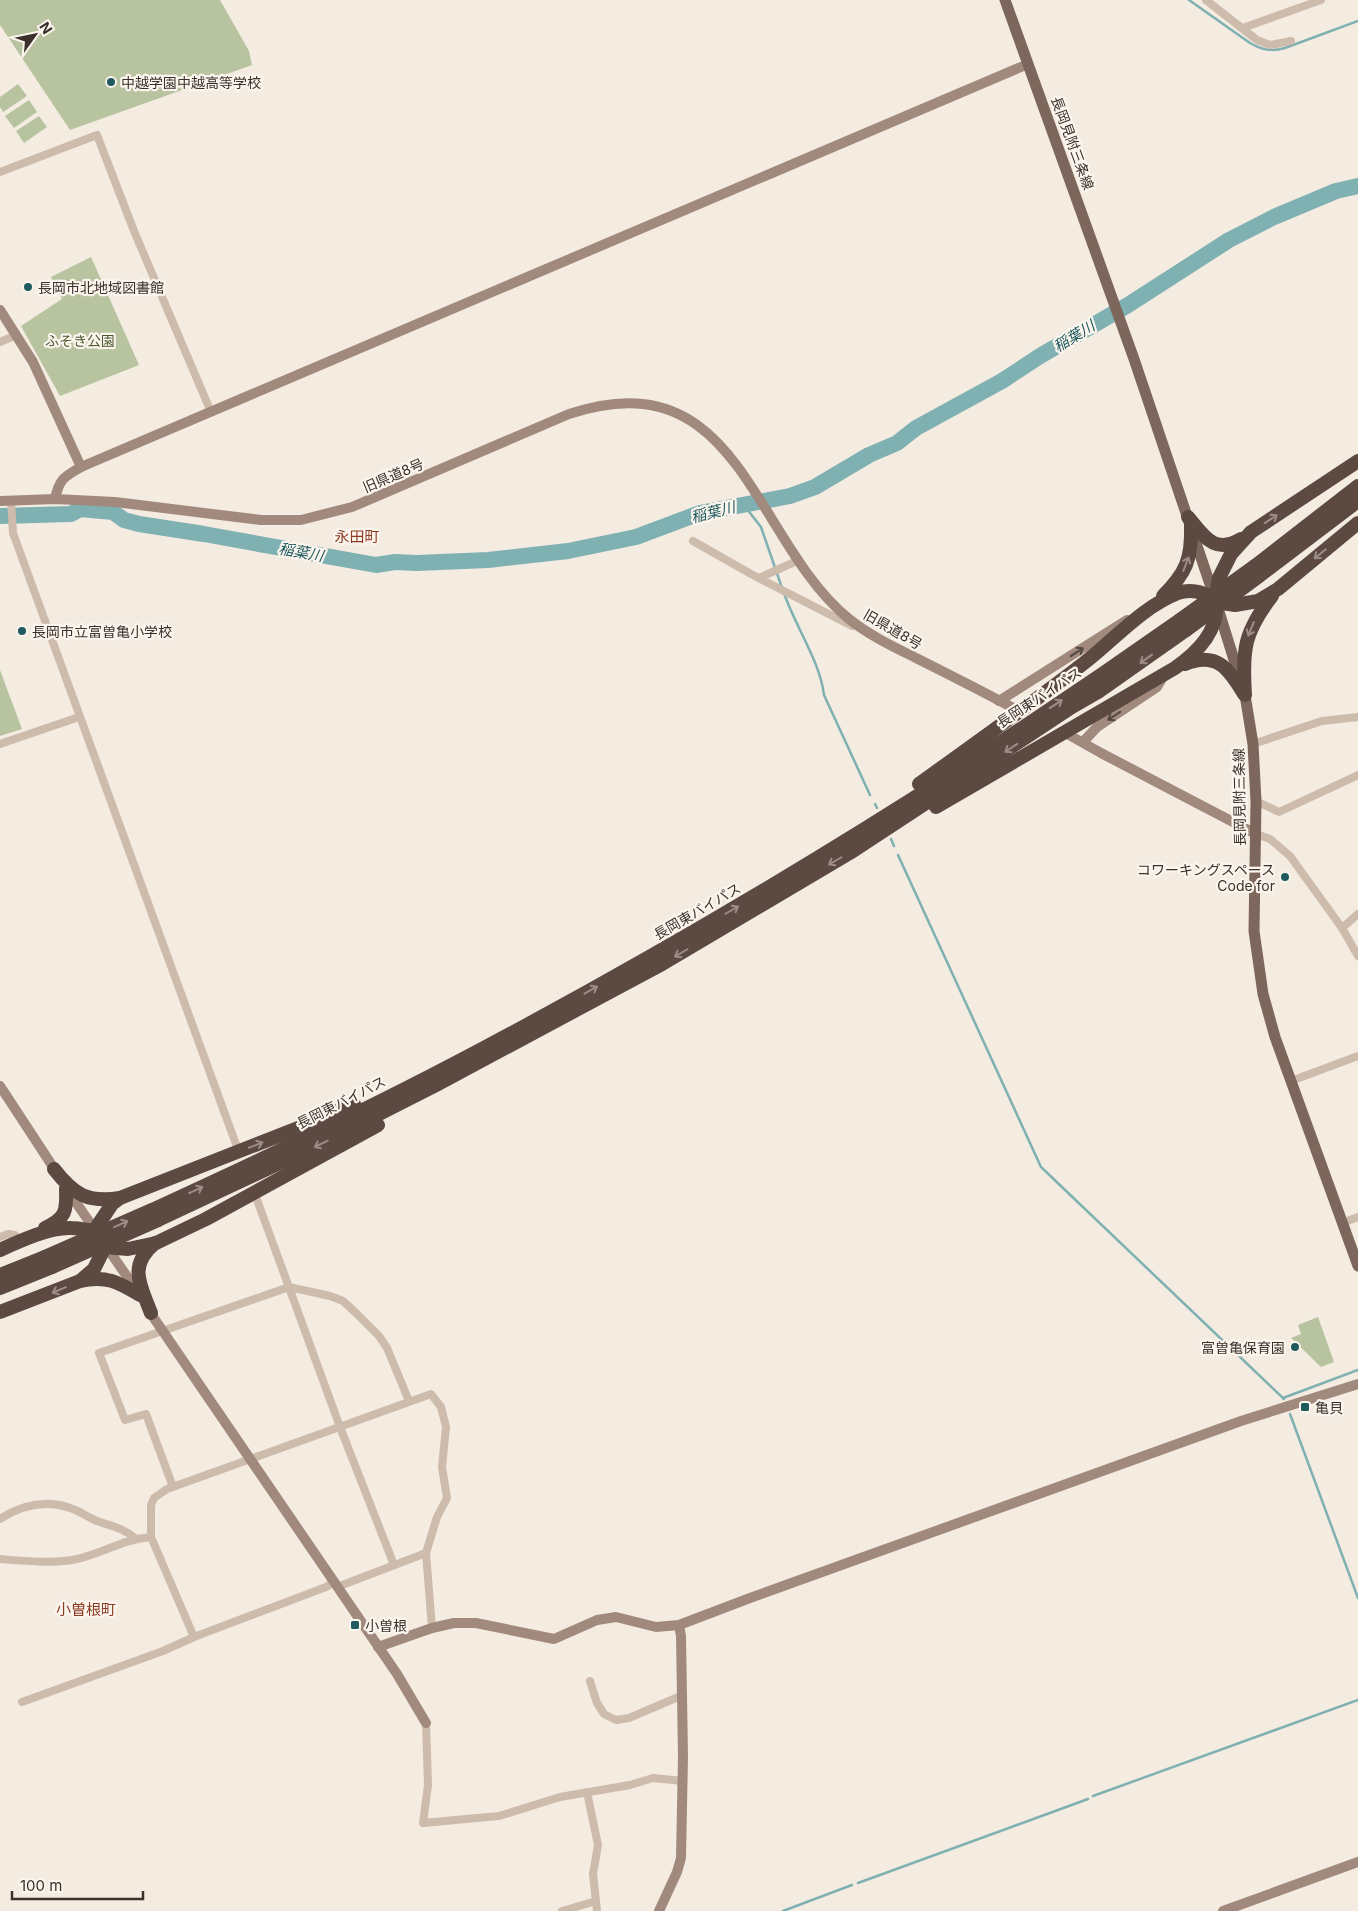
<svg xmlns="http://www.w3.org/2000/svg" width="1358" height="1911" font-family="Inter,'Noto Sans JP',sans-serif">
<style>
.green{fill:#b8c4a0}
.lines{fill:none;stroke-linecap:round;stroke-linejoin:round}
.stream{stroke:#7fb0b2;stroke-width:2.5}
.river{stroke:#7fb0b2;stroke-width:16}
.street{stroke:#cdbbac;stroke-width:8}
.secondary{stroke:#a18a7d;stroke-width:10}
.primary{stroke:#7d675c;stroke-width:11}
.highway{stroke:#5c4a42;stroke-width:14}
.highway-bridge{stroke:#5c4a42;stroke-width:14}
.oneway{stroke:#9c8e87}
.oneway2{stroke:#544640}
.poi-dot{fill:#1f5a5e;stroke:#fbf5ee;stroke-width:2}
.labels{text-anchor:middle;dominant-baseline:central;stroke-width:4.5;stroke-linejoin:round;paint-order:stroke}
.poi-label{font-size:14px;fill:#3b302b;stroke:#fbf5ee;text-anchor:start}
.street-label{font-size:14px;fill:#3b302b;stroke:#fbf5ee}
.park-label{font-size:14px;fill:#4a5a2e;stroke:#fbf5ee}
.water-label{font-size:15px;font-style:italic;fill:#1f5a5e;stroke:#fbf5ee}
.neighbourhood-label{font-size:15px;fill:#8c3b22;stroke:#fbf5ee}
</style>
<rect width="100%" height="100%" fill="#f4ebe1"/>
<g class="green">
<polygon points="0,0 220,0 249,51 252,65 70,130 0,25"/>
<polygon points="18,84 27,96 3,112 0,107 0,97"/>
<polygon points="29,100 37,112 14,128 5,116"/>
<polygon points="39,116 47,127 24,143 16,131"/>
<polygon points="91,257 139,365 60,396 21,326 62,299 51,277"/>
<polygon points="0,670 22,729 0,736"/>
<polygon points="1318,1317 1334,1362 1321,1367 1291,1338 1301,1334 1298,1325"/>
</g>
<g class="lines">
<g class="stream">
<path d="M1189 0 1250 43C1262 50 1272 52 1285 48L1358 21"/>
<polyline points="743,504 761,527 782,588"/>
<path d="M784 593C795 626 820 661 824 695L870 795"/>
<polyline points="875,804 877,808"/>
<polyline points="891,839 894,846"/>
<polyline points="898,855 1041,1167 1284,1399"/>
<polyline points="1283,1398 1358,1370"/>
<polyline points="1290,1414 1358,1598"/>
<polyline points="1093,1796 1358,1700"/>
<polyline points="858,1883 1088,1799"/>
<polyline points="783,1911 852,1885"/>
</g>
<polyline class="river" points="0,516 71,514 80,509 113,512 124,520 139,524 204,534 376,565 395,562 417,563 488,560 568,551 636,537 700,513 790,496 815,487 869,455 897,443 916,428 1002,381 1040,356 1128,305 1229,240 1274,217 1336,191 1358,186"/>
<g class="street">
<polyline points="1206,0 1257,40 1270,45 1291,41"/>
<polyline points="1243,28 1321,0"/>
<polyline points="0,172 97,135 134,231 211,412"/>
<polyline points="0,342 16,335"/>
<polyline points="11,500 13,533 237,1147"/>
<polyline points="693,541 751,574 852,626"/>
<polyline points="759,578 799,560"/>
<polyline points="0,744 79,717"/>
<polyline points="1253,744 1322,721 1358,717"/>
<polyline points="1256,801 1279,812 1358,775"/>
<polyline points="1256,834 1270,839 1290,856 1342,928 1358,956"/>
<polyline points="1342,928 1358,914"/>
<polyline points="1291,1081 1358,1056"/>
<polyline points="256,1197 340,1427 394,1565"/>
<polyline points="1342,1223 1358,1217"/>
<polyline points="0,1237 8,1234 15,1235 20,1242"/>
<polyline points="173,1487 146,1414 125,1420 99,1353 289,1287 330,1296 343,1301 356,1313 379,1336 387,1348 409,1401"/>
<path d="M0 1519C23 1504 47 1499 73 1509 81 1512 89 1518 97 1521 111 1526 123 1528 135 1538"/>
<path d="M0 1559C24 1561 54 1564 77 1559 103 1553 124 1539 151 1537"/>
<polyline points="337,1587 426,1553"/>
<polyline points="194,1637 151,1537 151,1505 154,1498 167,1489 431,1394 441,1407 446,1427 442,1467 447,1498 437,1517 426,1553 432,1628"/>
<polyline points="590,1681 597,1703 604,1714 616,1720 629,1718 683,1695"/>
<polyline points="22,1702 163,1651 194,1637 326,1587 334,1582"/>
<polyline points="426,1723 428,1785 423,1823 499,1816 560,1797 630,1785 653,1778 683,1781"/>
<polyline points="587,1792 598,1845 593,1874 597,1911"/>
<polyline points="562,1911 596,1901"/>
</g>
<g class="secondary">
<polyline points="0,310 33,362 81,467"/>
<path d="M55 499C59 479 65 476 81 467L1028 64"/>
<path d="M0 501 55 499 115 502 261 520H301L352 507 569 414C740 357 752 540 849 619 869 635 892 646 914 657 948 674 982 691 1015 709"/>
<polyline points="999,701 1127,620"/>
<polyline points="1069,735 1101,753 1256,834"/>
<polyline points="1083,742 1097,727 1157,687 1164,675"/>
<polyline points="0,1086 57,1173"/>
<polyline points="66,1188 137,1291"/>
<polyline points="147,1308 397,1674 426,1723"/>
<polyline points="378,1647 432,1628 454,1623 476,1623 554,1639 597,1620 616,1617 656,1627 679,1625 750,1598 1241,1421 1358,1384"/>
<polyline points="659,1911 677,1872 681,1858 683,1756 681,1636 679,1625"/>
<polyline points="1223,1911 1358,1862"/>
</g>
<polyline class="primary" points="1005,0 1134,359 1216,602 1245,695 1253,744 1256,801 1254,931 1263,994 1275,1037 1358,1266"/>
<g class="highway">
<path d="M1188 517C1204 536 1214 555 1241 539"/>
<polyline points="1255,566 1358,486"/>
<polyline points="1259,576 1358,501"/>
<path d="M1163 596C1186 573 1192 559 1191 526"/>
<path d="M1185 664C1217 651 1229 669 1244 694"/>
<path d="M1245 695C1242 650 1244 632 1272 596"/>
<path d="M919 784C974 744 1030 705 1084 663 1114 640 1142 607 1178 593 1192 588 1203 593 1215 598L1219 578 1231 554 1251 532 1358 461"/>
<path d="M936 807 1175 668C1198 652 1219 631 1216 602L1235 605 1258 601 1278 589 1358 523"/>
<path d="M54 1169C74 1195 88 1203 120 1198"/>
<path d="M152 1210C264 1159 375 1106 484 1048 724 920 958 777 1180 620"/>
<polyline points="158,1220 316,1146 438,1084 662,964 853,851 1072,707 1098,692 1186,630"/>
<path d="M45 1228C66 1218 67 1211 66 1189"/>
<path d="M0 1250C20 1241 50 1227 71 1228 79 1228 87 1230 94 1231L112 1204 120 1198 311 1123 354 1104"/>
<polyline points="0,1275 45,1257"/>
<path d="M80 1281C106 1275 118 1282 140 1295"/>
<polyline points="0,1288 52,1267"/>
<polyline points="0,1312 80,1281 94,1269 105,1247 128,1249 156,1243 206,1219 378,1125"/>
<path d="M151 1313C141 1286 127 1266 155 1243"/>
</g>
<g class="highway-bridge">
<polyline points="1180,620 1255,566"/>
<polyline points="1186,630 1259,576"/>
<polyline points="45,1257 152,1210"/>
<polyline points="52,1267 158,1220"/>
</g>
</g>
<defs><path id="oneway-shaft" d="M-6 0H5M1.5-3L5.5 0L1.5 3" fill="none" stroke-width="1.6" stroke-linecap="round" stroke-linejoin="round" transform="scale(1.25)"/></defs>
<g class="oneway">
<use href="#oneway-shaft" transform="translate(1271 519) rotate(-34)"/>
<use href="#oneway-shaft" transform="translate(1320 554) rotate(141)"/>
<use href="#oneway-shaft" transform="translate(1186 564) rotate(-69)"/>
<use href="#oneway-shaft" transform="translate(1251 629) rotate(112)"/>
<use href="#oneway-shaft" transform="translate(1146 659) rotate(144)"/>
<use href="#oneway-shaft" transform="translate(1056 704) rotate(-33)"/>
<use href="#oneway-shaft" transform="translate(1011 748) rotate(146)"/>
<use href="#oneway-shaft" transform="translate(835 861) rotate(150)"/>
<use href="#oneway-shaft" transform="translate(732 910) rotate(-30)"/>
<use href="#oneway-shaft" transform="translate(681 953) rotate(150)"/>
<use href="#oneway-shaft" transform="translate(591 990) rotate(-29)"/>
<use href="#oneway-shaft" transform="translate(321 1144) rotate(154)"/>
<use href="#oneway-shaft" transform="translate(256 1145) rotate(-21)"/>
<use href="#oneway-shaft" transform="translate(196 1190) rotate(-25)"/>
<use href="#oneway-shaft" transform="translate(121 1224) rotate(-24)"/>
<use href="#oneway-shaft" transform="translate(59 1290) rotate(157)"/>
</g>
<g class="oneway2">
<use href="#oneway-shaft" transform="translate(1077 652) rotate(-33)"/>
<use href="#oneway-shaft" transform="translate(1114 716) rotate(146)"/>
</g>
<g class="poi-dot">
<circle cx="111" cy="82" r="5"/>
<circle cx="28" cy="287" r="5"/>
<circle cx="22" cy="631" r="5"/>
<circle cx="1285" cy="877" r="5"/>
<circle cx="1295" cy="1347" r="5"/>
<rect x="1300" y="1402" width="10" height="10" rx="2.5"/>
<rect x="350" y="1620" width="10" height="10" rx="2.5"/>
</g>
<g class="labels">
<g class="poi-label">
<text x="121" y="82">中越学園中越高等学校</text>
<text x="38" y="287">長岡市北地域図書館</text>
<text x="32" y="631">長岡市立富曽亀小学校</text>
<text x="1275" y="869" text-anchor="end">コワーキングスペース<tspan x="1275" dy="16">Code for</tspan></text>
<text x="1285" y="1347" text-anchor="end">富曽亀保育園</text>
<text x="1315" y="1407">亀貝</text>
<text x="365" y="1625">小曽根</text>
</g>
<g class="street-label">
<text transform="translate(1073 143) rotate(70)">長岡見附三条線</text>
<text transform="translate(393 475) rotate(-23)">旧県道8号</text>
<text transform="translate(893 629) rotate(30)">旧県道8号</text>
<text transform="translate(1039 697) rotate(-33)">長岡東バイパス</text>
<text transform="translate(1239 797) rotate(-91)">長岡見附三条線</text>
<text transform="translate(697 911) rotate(-30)">長岡東バイパス</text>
<text transform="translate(341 1102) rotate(-27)">長岡東バイパス</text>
</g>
<g class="park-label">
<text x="80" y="340">ふそき公園</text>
</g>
<g class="water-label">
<text transform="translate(1074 336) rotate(-32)">稲葉川</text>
<text transform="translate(713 512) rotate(-14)">稲葉川</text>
<text transform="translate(301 552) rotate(10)">稲葉川</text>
</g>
<g class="neighbourhood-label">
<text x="357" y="536">永田町</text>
<text x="86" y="1609">小曽根町</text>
</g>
</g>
<g transform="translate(35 35) rotate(57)" stroke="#fbf5ee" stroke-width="4" paint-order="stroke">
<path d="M0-4L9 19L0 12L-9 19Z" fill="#3b302b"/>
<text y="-8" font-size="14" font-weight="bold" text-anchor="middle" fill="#3b302b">N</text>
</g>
<path d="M12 1891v8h131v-8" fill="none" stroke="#3b302b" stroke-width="2.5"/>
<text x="20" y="1891" font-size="15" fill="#3b302b" stroke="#fbf5ee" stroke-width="4" paint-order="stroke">100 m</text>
</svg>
